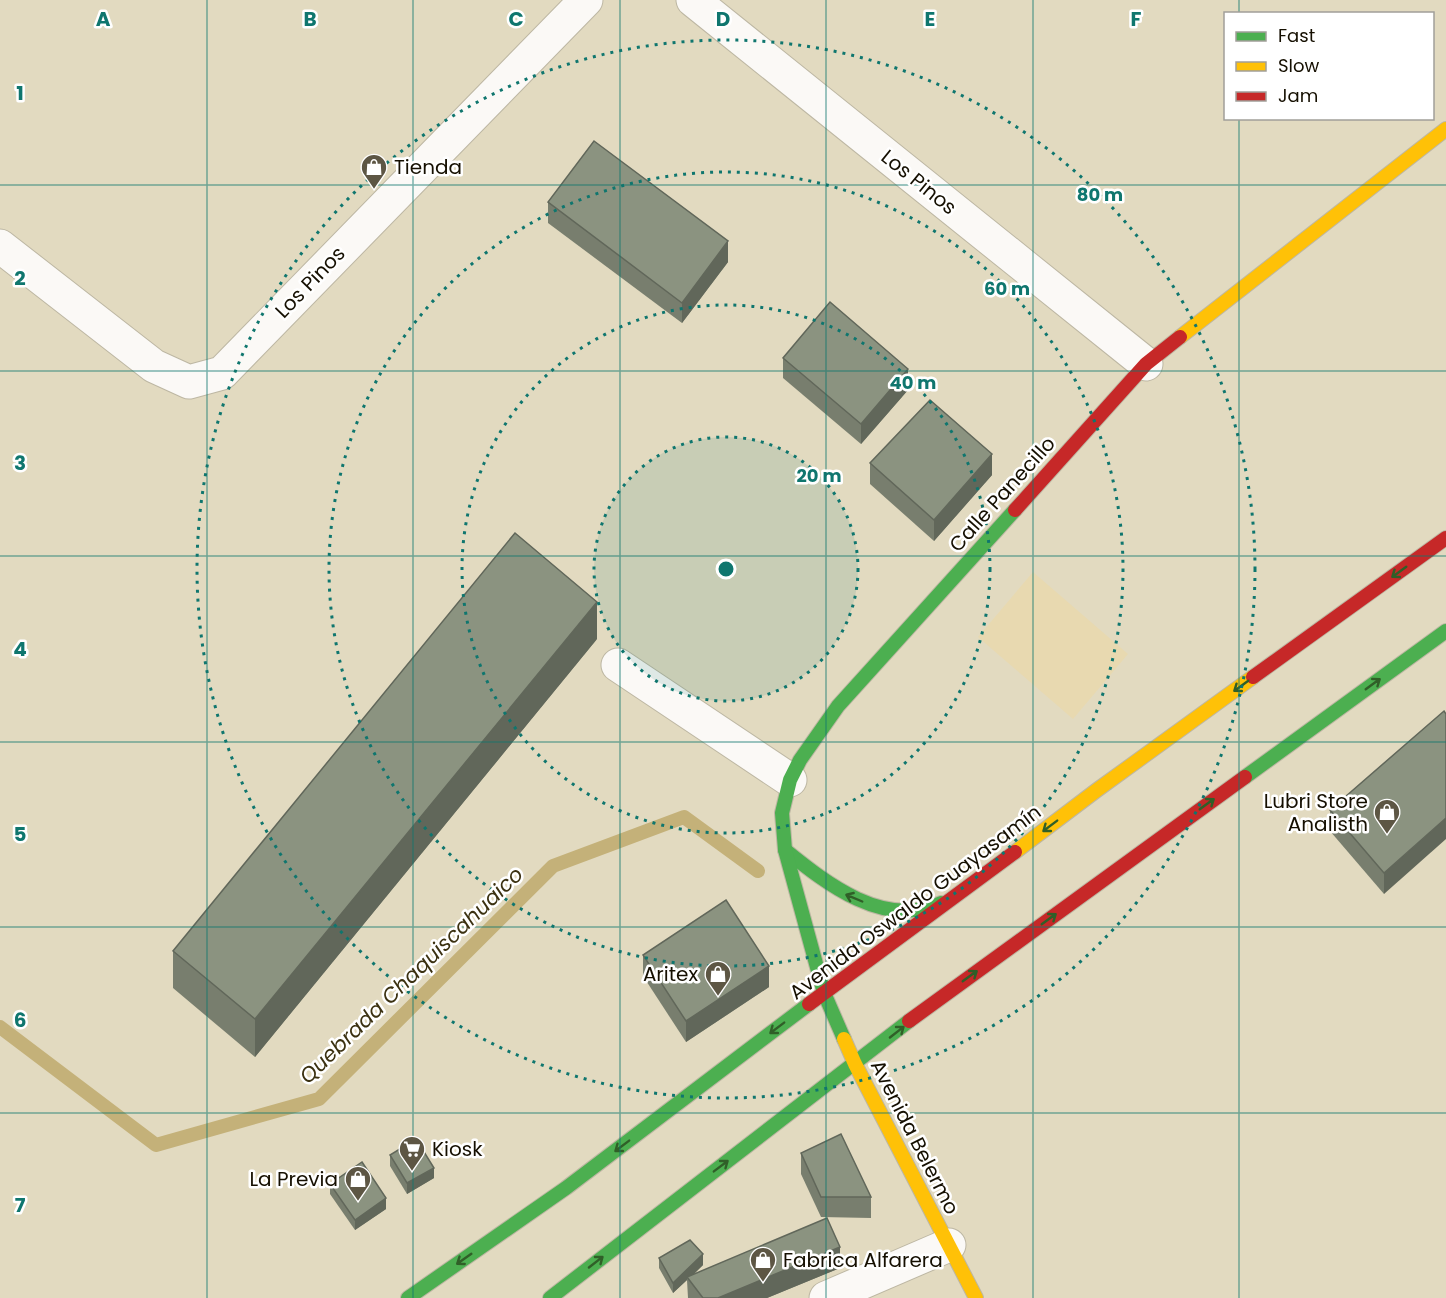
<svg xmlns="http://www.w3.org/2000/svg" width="1446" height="1298" font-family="Poppins,sans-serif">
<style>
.built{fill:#e8d9b0}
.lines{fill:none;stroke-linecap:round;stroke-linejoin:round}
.stream{stroke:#c4b179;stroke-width:14}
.street-casing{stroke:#bdb7a3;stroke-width:35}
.fast-casing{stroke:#bdb7a3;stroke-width:16}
.slow-casing{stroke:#bdb7a3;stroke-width:16}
.jam-casing{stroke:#bdb7a3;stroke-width:16}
.street{stroke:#fbf9f6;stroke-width:33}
.fast{stroke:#4caf50;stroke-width:14}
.slow{stroke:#ffc107;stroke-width:14}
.jam{stroke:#c62828;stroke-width:14}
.wall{fill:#787e6e}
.shaded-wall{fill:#61675a}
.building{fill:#8b9380;stroke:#61675a;stroke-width:1.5}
.oneway{stroke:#305f28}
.grid{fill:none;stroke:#0f766e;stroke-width:1.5;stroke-opacity:0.55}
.ring{fill:none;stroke:#0f766e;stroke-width:3;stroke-dasharray:3 6}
.labels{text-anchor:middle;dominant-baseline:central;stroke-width:5;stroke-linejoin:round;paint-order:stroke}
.poi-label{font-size:20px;fill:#150f01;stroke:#fff;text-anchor:start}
.street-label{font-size:20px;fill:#150f01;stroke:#fff}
.water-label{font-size:21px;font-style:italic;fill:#3b3111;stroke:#fff}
.grid-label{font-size:20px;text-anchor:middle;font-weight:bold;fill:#0f766e;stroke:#fff;stroke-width:5;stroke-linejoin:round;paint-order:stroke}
.centre{fill:#0f766e;stroke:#fff;stroke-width:3}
.ring-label{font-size:18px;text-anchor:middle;font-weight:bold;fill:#0f766e;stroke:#fff;stroke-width:5;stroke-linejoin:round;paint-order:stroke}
</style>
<rect width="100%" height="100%" fill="#e2dac0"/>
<polygon class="built" points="1033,572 1128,654 1073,719 978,637"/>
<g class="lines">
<polyline class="stream" points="0,1027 156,1145 319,1099 553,866 684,817 758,871"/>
<g class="street-casing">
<g id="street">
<polyline points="693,0 1146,364"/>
<polyline points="0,246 154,366 189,382 222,373 586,0"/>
<polyline points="618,665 790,780"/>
<polyline points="826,1298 949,1245"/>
</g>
</g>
<g class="fast-casing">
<g id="fast">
<polyline points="1245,777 1446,631"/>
<path d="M785 850C827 884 884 929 941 903"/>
<polyline points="844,1039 824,993 785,850 782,813 790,780 800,760 838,706 1015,510"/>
<polyline points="408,1298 566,1188 809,1004"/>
<polyline points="550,1298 909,1021"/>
</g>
</g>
<g class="slow-casing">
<g id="slow">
<polyline points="1180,337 1446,129"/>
<polyline points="1015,852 1097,790 1253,677"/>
<polyline points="844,1039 855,1064 976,1298"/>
</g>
</g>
<g class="jam-casing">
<g id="jam">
<polyline points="1015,510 1146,364 1180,337"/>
<polyline points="1253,677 1446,538"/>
<polyline points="809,1004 1015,852"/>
<polyline points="909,1021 1245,777"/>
</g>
</g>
<use href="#street" class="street"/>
<use href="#fast" class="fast"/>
<use href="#slow" class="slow"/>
<use href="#jam" class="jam"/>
</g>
<g class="wall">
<polygon points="548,202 728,262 682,323 548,223"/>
<polygon points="783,358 908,390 861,444 783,378"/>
<polygon points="870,463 992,475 934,541 870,484"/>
<polygon points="597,639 255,1057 173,988 173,951"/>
<polygon points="1446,714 1384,894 1330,831 1330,810"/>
<polygon points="643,955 769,987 686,1042 643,976"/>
<polygon points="801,1153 871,1197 871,1218 821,1217 801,1174"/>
<polygon points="390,1155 434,1178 407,1194 390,1166"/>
<polygon points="330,1184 386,1209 355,1230 330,1194"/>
<polygon points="659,1258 703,1265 692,1275 840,1268 767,1298 688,1298 687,1280 673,1293 659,1268"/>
</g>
<g class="shaded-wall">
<polygon points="728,241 728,262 682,323 682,303"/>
<polygon points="908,369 908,390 861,444 861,424"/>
<polygon points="992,454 992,475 934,541 934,520"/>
<polygon points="597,602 597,639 255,1057 255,1019"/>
<polygon points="1446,818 1446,839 1384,894 1384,873"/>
<polygon points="769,966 769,987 686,1042 686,1021"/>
<polygon points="434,1168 434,1178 407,1194 407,1183"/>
<polygon points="386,1198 386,1209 355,1230 355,1220"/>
<polygon points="840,1247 840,1268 767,1298 718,1298"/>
<polygon points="703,1254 703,1265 689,1279 687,1277 687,1280 673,1293 673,1283"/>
</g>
<g class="building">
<polygon points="594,141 728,241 682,303 548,202"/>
<polygon points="830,302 908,369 861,424 783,358"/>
<polygon points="930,400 992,454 934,520 870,463"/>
<polygon points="515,533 597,602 255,1019 173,951"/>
<polygon points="1444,711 1446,714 1446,818 1384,873 1330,810"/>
<polygon points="726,900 769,966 686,1021 643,955"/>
<polygon points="841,1134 871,1197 821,1197 801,1153"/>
<polygon points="416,1139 434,1168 407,1183 390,1155"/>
<polygon points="362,1162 386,1198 355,1220 330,1184"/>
<polygon points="827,1218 840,1247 718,1298 703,1298 687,1277"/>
<polygon points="690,1240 703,1254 673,1283 659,1258"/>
</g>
<defs><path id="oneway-shaft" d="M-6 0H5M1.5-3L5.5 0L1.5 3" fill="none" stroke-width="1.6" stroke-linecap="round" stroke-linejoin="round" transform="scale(1.5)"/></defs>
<g class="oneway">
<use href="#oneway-shaft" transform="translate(1399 572) rotate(144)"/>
<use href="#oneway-shaft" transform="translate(1373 684) rotate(-36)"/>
<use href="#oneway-shaft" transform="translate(1241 686) rotate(144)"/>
<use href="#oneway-shaft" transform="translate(1207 804) rotate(-36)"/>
<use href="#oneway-shaft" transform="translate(1050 826) rotate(143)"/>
<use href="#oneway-shaft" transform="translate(854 898) rotate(-157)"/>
<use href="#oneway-shaft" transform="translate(1049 919) rotate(-36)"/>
<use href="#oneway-shaft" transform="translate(970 976) rotate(-36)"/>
<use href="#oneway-shaft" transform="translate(777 1028) rotate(143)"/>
<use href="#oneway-shaft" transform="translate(897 1032) rotate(-38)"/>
<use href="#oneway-shaft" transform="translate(622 1146) rotate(143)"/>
<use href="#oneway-shaft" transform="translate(721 1166) rotate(-37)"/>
<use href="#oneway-shaft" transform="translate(464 1259) rotate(145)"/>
<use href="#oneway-shaft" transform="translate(596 1262) rotate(-38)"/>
</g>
<path class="grid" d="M207 0V1298M413 0V1298M620 0V1298M826 0V1298M1033 0V1298M1239 0V14M1239 118V1298M0 185H1446M0 371H1446M0 556H1446M0 742H1446M0 927H1446M0 1113H1446"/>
<circle cx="726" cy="569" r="132" fill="#0f766e" fill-opacity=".12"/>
<g class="ring">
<circle cx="726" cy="569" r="132"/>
<circle cx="726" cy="569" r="264"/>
<circle cx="726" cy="569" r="397"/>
<circle cx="726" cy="569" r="529"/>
</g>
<defs>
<g id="shop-pin" transform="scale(1.35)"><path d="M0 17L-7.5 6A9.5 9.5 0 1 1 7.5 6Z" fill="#5d5644" stroke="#fff"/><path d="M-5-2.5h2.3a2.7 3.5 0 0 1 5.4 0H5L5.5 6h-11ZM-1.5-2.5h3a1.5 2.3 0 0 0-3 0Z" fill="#fff"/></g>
<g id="supermarket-pin" transform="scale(1.35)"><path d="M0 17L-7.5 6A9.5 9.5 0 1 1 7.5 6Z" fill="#5d5644" stroke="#fff"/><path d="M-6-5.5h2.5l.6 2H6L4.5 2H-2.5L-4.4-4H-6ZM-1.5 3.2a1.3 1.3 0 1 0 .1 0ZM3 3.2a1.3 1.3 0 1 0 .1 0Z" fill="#fff"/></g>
</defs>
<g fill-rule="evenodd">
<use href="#shop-pin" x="374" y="167"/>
<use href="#shop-pin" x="1387" y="812"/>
<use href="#shop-pin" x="718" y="974"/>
<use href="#supermarket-pin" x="412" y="1149"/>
<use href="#shop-pin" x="358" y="1179"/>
<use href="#shop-pin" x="763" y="1260"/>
</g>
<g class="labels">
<g class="poi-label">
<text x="394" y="167">Tienda</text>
<text x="1368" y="801" text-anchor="end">Lubri Store<tspan x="1368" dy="23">Analisth</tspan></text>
<text x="698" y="974" text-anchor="end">Aritex</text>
<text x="432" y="1149">Kiosk</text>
<text x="338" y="1179" text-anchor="end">La Previa</text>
<text x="783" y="1260">Fabrica Alfarera</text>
</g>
<g class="street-label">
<text transform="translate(919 182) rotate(39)">Los Pinos</text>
<text transform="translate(310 282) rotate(-46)">Los Pinos</text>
<text transform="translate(1002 494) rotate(-48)">Calle Panecillo</text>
<text transform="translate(915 902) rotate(-37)">Avenida Oswaldo Guayasamín</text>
<text transform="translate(915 1137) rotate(63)">Avenida Belermo</text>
</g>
<g class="water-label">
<text transform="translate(411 975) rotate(-44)">Quebrada Chaquiscahuaico</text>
</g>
</g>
<g class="grid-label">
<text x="103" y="26">A</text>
<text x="310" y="26">B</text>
<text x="516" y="26">C</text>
<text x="723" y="26">D</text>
<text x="930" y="26">E</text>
<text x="1136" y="26">F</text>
<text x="20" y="100">1</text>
<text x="20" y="285">2</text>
<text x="20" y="470">3</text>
<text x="20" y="656">4</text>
<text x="20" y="841">5</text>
<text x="20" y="1027">6</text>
<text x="20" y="1212">7</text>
</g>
<circle cx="726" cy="569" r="9" class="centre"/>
<g class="ring-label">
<text x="1100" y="201">80 m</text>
<text x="1007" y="295">60 m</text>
<text x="913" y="389">40 m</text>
<text x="819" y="482">20 m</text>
</g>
<rect x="1224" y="12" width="210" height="108" fill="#ffffff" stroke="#a19f99" stroke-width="1.5"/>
<rect x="1236" y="32" width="30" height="9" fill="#4caf50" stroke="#a19f99" stroke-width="1.5"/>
<text x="1278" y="42" font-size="18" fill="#150f01">Fast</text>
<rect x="1236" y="62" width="30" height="9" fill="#ffc107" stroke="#a19f99" stroke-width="1.5"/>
<text x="1278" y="72" font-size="18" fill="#150f01">Slow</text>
<rect x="1236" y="92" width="30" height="9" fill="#c62828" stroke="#a19f99" stroke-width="1.5"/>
<text x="1278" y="102" font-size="18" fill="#150f01">Jam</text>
</svg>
